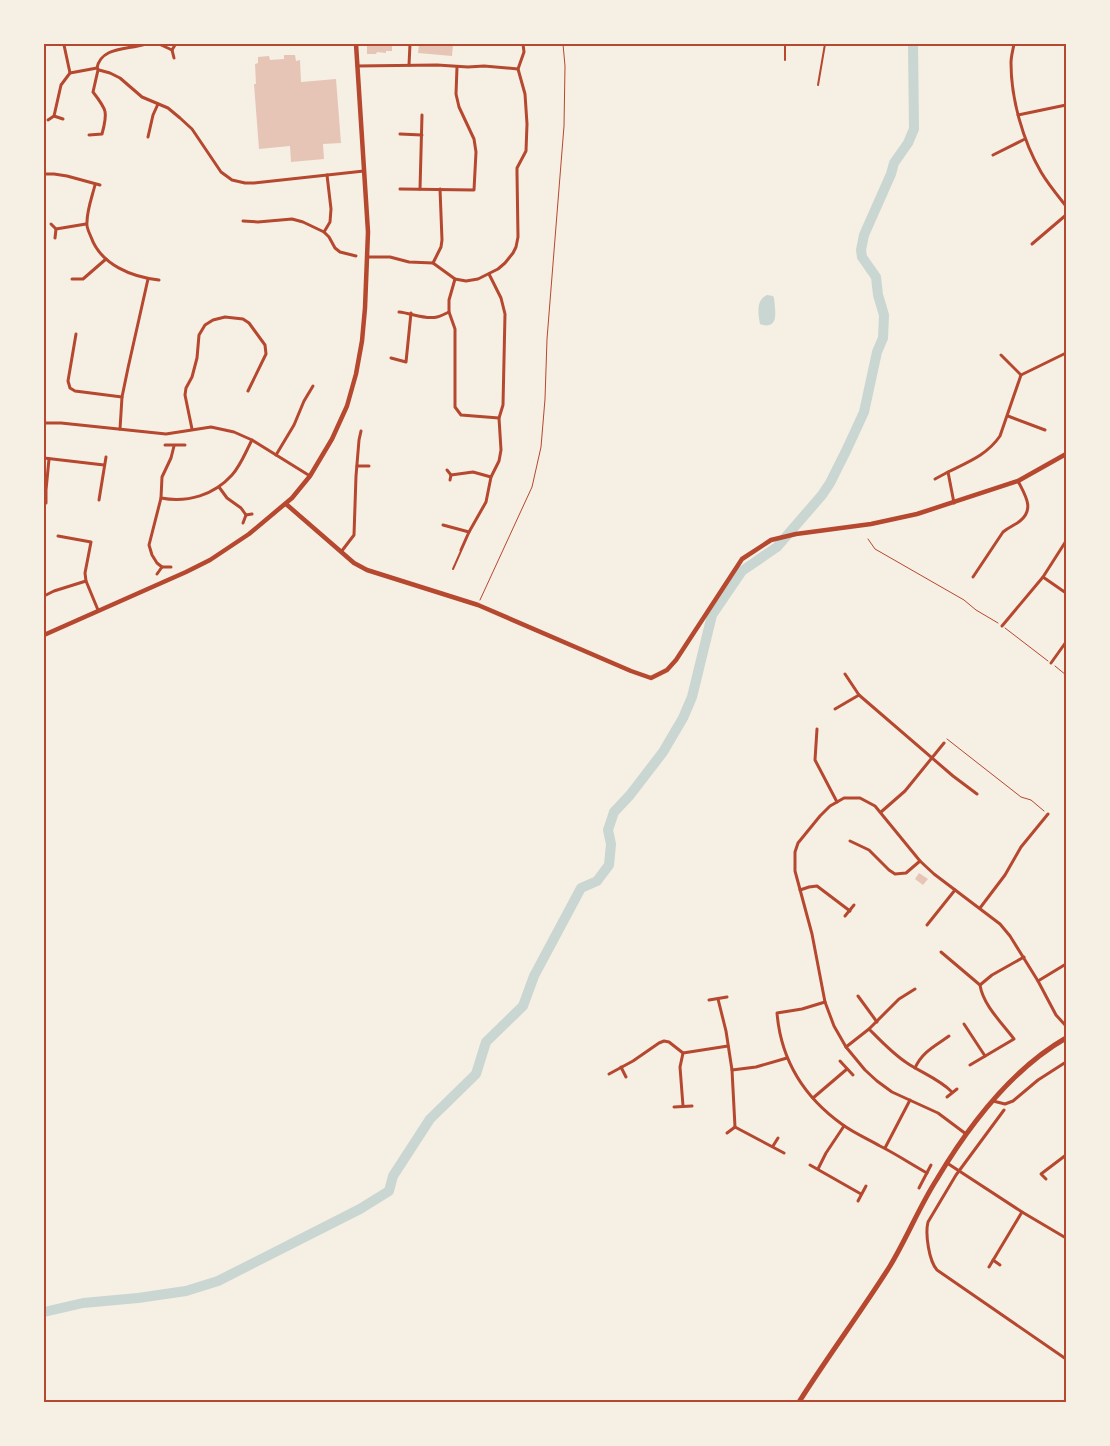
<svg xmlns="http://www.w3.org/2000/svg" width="1110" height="1446" font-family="'Space Grotesk',sans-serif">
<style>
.water{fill:#c9d6d2}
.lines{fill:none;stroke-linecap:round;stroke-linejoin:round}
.river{stroke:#c9d6d2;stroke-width:10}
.building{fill:#e6c5b7}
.path{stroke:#b5482f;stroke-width:1}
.service{stroke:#b5482f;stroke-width:2}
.minor{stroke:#b5482f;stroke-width:3}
.tertiary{stroke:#b5482f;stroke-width:4.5}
.primary{stroke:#b5482f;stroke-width:5}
.neatline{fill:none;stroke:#b5482f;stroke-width:2}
</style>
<rect width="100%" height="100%" fill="#f6efe4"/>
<path class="water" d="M767 295 773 296 774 298C775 310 780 331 760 324 758 313 756 300 767 295Z"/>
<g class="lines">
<polyline class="river" points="44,1312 83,1303 138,1298 186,1291 218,1281 360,1209 389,1191 393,1176 430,1119 476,1074 486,1042 523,1006 534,976 581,888 597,881 609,865 611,844 608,830 614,812 630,795 663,752 683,718 692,697 712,615 742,571 777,547 822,495 830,483 846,451 864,412 877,352 883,338 884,315 878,295 876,277 862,257 861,250 864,235 891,174 894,163 908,143 914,129 913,44"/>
</g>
<g class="building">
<polygon points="367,44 392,44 392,51 386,51 386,53 377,52 376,54 367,54"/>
<polygon points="419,44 453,45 452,56 418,53"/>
<polygon points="284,55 295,55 296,61 300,60 301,82 336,79 341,143 323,144 324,159 291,162 290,146 259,149 254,84 256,84 255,64 258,63 258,57 269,56 270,60 284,59"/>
<polygon points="919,873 928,879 923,885 915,879"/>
</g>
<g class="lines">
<g class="path">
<polyline points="868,539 875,549 964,600 976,610 998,623"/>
<polyline points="480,600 532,487 541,447 545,399 547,339 564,126 565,66 563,44"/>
<polyline points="1005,628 1048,661"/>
<polyline points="1055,666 1066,675"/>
<polyline points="947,739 1021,797 1031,800 1044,811"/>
</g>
<g class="service">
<polyline points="785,44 785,60"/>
<polyline points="818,85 825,44"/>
<polyline points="453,569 461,551"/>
</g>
<g class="minor">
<polyline points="159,44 172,50 174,58"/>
<path d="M1014 44C1013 50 1011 56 1011 63 1011 99 1023 141 1041 172 1048 184 1058 196 1066 206"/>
<polyline points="64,45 70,73"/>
<polyline points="172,50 175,45"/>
<polyline points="409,65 410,44"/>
<polyline points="357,66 437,65 468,67 484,66 518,69"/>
<polyline points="97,68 99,70 110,73 120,78 142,97 168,108 180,118 192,129 221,172 232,180 245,183 254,183 364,171"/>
<path d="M97 68C101 46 129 50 145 44"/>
<polyline points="1018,115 1066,105"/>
<polyline points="63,119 54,116 61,85 70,73 97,68"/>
<polyline points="48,120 54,116"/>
<polyline points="400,134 422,135"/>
<path d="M89 135 102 134C108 112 107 110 93 92L98 70"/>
<polyline points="148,137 153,115 158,104"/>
<polyline points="993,155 1025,139"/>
<polyline points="44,174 54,174 67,176 100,185"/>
<path d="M95 185C92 197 87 210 87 222 86 227 89 232 91 237 101 265 132 277 159 280"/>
<polyline points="400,189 474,190 476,152 474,139 459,107 456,94 457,67"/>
<polyline points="420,189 422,115"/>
<polyline points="243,221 258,222 292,219 303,222 324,232 329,237 335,248 340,252 356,256"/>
<polyline points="51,224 56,229 86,224"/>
<polyline points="324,232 330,222 331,209 327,175"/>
<polyline points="55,238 56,229"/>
<polyline points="1032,244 1066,215"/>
<polyline points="368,257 390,257 409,262 433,263 455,279 466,281 478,279 498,269 505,263 513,253 516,247 518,237 517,173 517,168 526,151 527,124 525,94 518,69 524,52 523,44"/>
<polyline points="433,263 441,247 442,240 440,189"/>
<polyline points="72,279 83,279 106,259"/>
<polyline points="455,279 449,300 449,312 455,329 455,407 461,415 499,418"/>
<path d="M399 312C411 313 425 320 437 317 441 316 445 314 449 312"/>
<polyline points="76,334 68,381 70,388 75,391 122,397"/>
<polyline points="1001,355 1021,375"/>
<polyline points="391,358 406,362 411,313"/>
<polyline points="1008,416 1045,430"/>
<polyline points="44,423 61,423 166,434 211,427 234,432 252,440 310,476"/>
<polyline points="120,429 122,397 128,368 148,279"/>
<polyline points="192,429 185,395 186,388 192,377 197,358 199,335 205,325 213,320 225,317 243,319 249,323 265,345 266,354 248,391"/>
<polyline points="165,445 185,445"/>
<polyline points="276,455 294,425 304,401 313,386"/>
<polyline points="44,458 104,465"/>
<polyline points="357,466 369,466"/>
<polyline points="447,470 451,475 450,480"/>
<path d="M948 472C968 462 987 455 1000 436L1021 375 1066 353"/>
<polyline points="451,475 473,472 491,477"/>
<polyline points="935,479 948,472 954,503"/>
<polyline points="219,487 227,498 241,508 246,515 252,514"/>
<path d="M161 498C188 503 214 495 232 475 241 465 246 451 252 440"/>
<polyline points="99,500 106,457"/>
<polyline points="46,503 46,490 49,459"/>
<polyline points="243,523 246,515"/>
<polyline points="443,525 469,532"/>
<polyline points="58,536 91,542 85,573 86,581 98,610"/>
<polyline points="461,550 469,532 486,502 491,477 499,461 501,450 499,418 503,405 505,314 501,298 489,274"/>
<polyline points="341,552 354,535 356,476 359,440 361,431"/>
<polyline points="171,567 162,567 157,563 152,555 149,545 161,498 162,477 171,458 174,446"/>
<polyline points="157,574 162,567"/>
<path d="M973 577 1003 532C1009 527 1015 525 1020 521 1035 509 1025 495 1018 481"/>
<polyline points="1043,577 1066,593"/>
<polyline points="44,596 54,591 86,581"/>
<polyline points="1002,626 1043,577 1066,541"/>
<polyline points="1051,663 1066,642"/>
<polyline points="845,674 859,695 953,776 977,794"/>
<polyline points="835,709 859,695"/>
<polyline points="817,729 815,760 837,802"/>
<polyline points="881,812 905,791 944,743"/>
<polyline points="850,841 869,850 889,870 895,874 906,873 920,861"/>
<polyline points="800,890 809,887 817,886 850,911"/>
<polyline points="980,908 1005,875 1021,847 1048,814"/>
<polyline points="845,916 854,905"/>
<polyline points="927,925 955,890"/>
<polyline points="941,952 980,985"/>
<polyline points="1038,981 1066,964"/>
<polyline points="858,996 877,1022"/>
<polyline points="718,999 726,1031 732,1070 735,1127 784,1153"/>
<polyline points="709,1000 727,997"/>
<path d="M825 1002 802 1009 777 1013C781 1061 805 1098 843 1125 854 1133 868 1139 880 1146 896 1154 911 1164 927 1173"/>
<polyline points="964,1024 985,1056"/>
<path d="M869 1029C881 1041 893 1054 907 1063 922 1073 939 1079 952 1092"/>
<polyline points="846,1047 869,1029 899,999 915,989"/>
<polyline points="840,1061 853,1075"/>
<path d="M970 1065 1014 1039C1002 1023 983 1005 980 985L992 975 1024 957"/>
<polyline points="621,1067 626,1077"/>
<path d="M915 1068C922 1052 935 1046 949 1036"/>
<polyline points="732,1070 756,1067 787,1058"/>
<polyline points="609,1074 633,1061 659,1043 664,1041 669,1042 683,1053 728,1046"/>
<polyline points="947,1097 957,1089"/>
<polyline points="813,1098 847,1069"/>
<polyline points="993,1101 1005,1104 1013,1101 1038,1080 1066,1062"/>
<polyline points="683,1106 680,1067 683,1053"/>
<polyline points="674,1107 692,1106"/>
<path d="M1004 1110 956 1175 928 1222C925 1234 929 1261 937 1270L1066 1359"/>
<polyline points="727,1133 735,1127"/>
<polyline points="966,1134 938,1113 892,1092 877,1081 865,1070 846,1047 834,1026 825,1002 812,934 795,871 795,852 798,843 820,816 830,806 844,798 860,798 875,806 920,861 934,874 1000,924 1010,936 1038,981 1056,1015 1066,1026"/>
<polyline points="773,1146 778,1138"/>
<polyline points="885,1148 910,1100"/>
<polyline points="947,1163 1022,1212 1066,1238"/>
<polyline points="810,1165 861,1194"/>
<polyline points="818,1169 826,1153 844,1126"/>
<polyline points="1046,1179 1041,1174 1066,1155"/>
<polyline points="919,1188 931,1165"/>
<polyline points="858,1201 866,1186"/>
<polyline points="993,1260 1000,1265"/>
<polyline points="989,1267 1022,1212"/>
</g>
<g class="tertiary">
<polyline points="286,504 354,563 367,570 478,605 631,671 651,678 667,670 676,660 742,559 771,540 796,534 871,524 917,514 1018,481 1066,454"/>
<polyline points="44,635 186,572 210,560 249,534 292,498 310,476 332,439 347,406 356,374 362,341 365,308 368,232 356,44"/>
</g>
<path class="primary" d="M799 1402C828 1356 861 1312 890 1266 907 1238 919 1207 937 1179 968 1127 1012 1069 1066 1038"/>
</g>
<rect width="1110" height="1446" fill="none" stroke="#f6efe4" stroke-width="90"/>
<rect x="45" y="45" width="1020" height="1356" class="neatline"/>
</svg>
